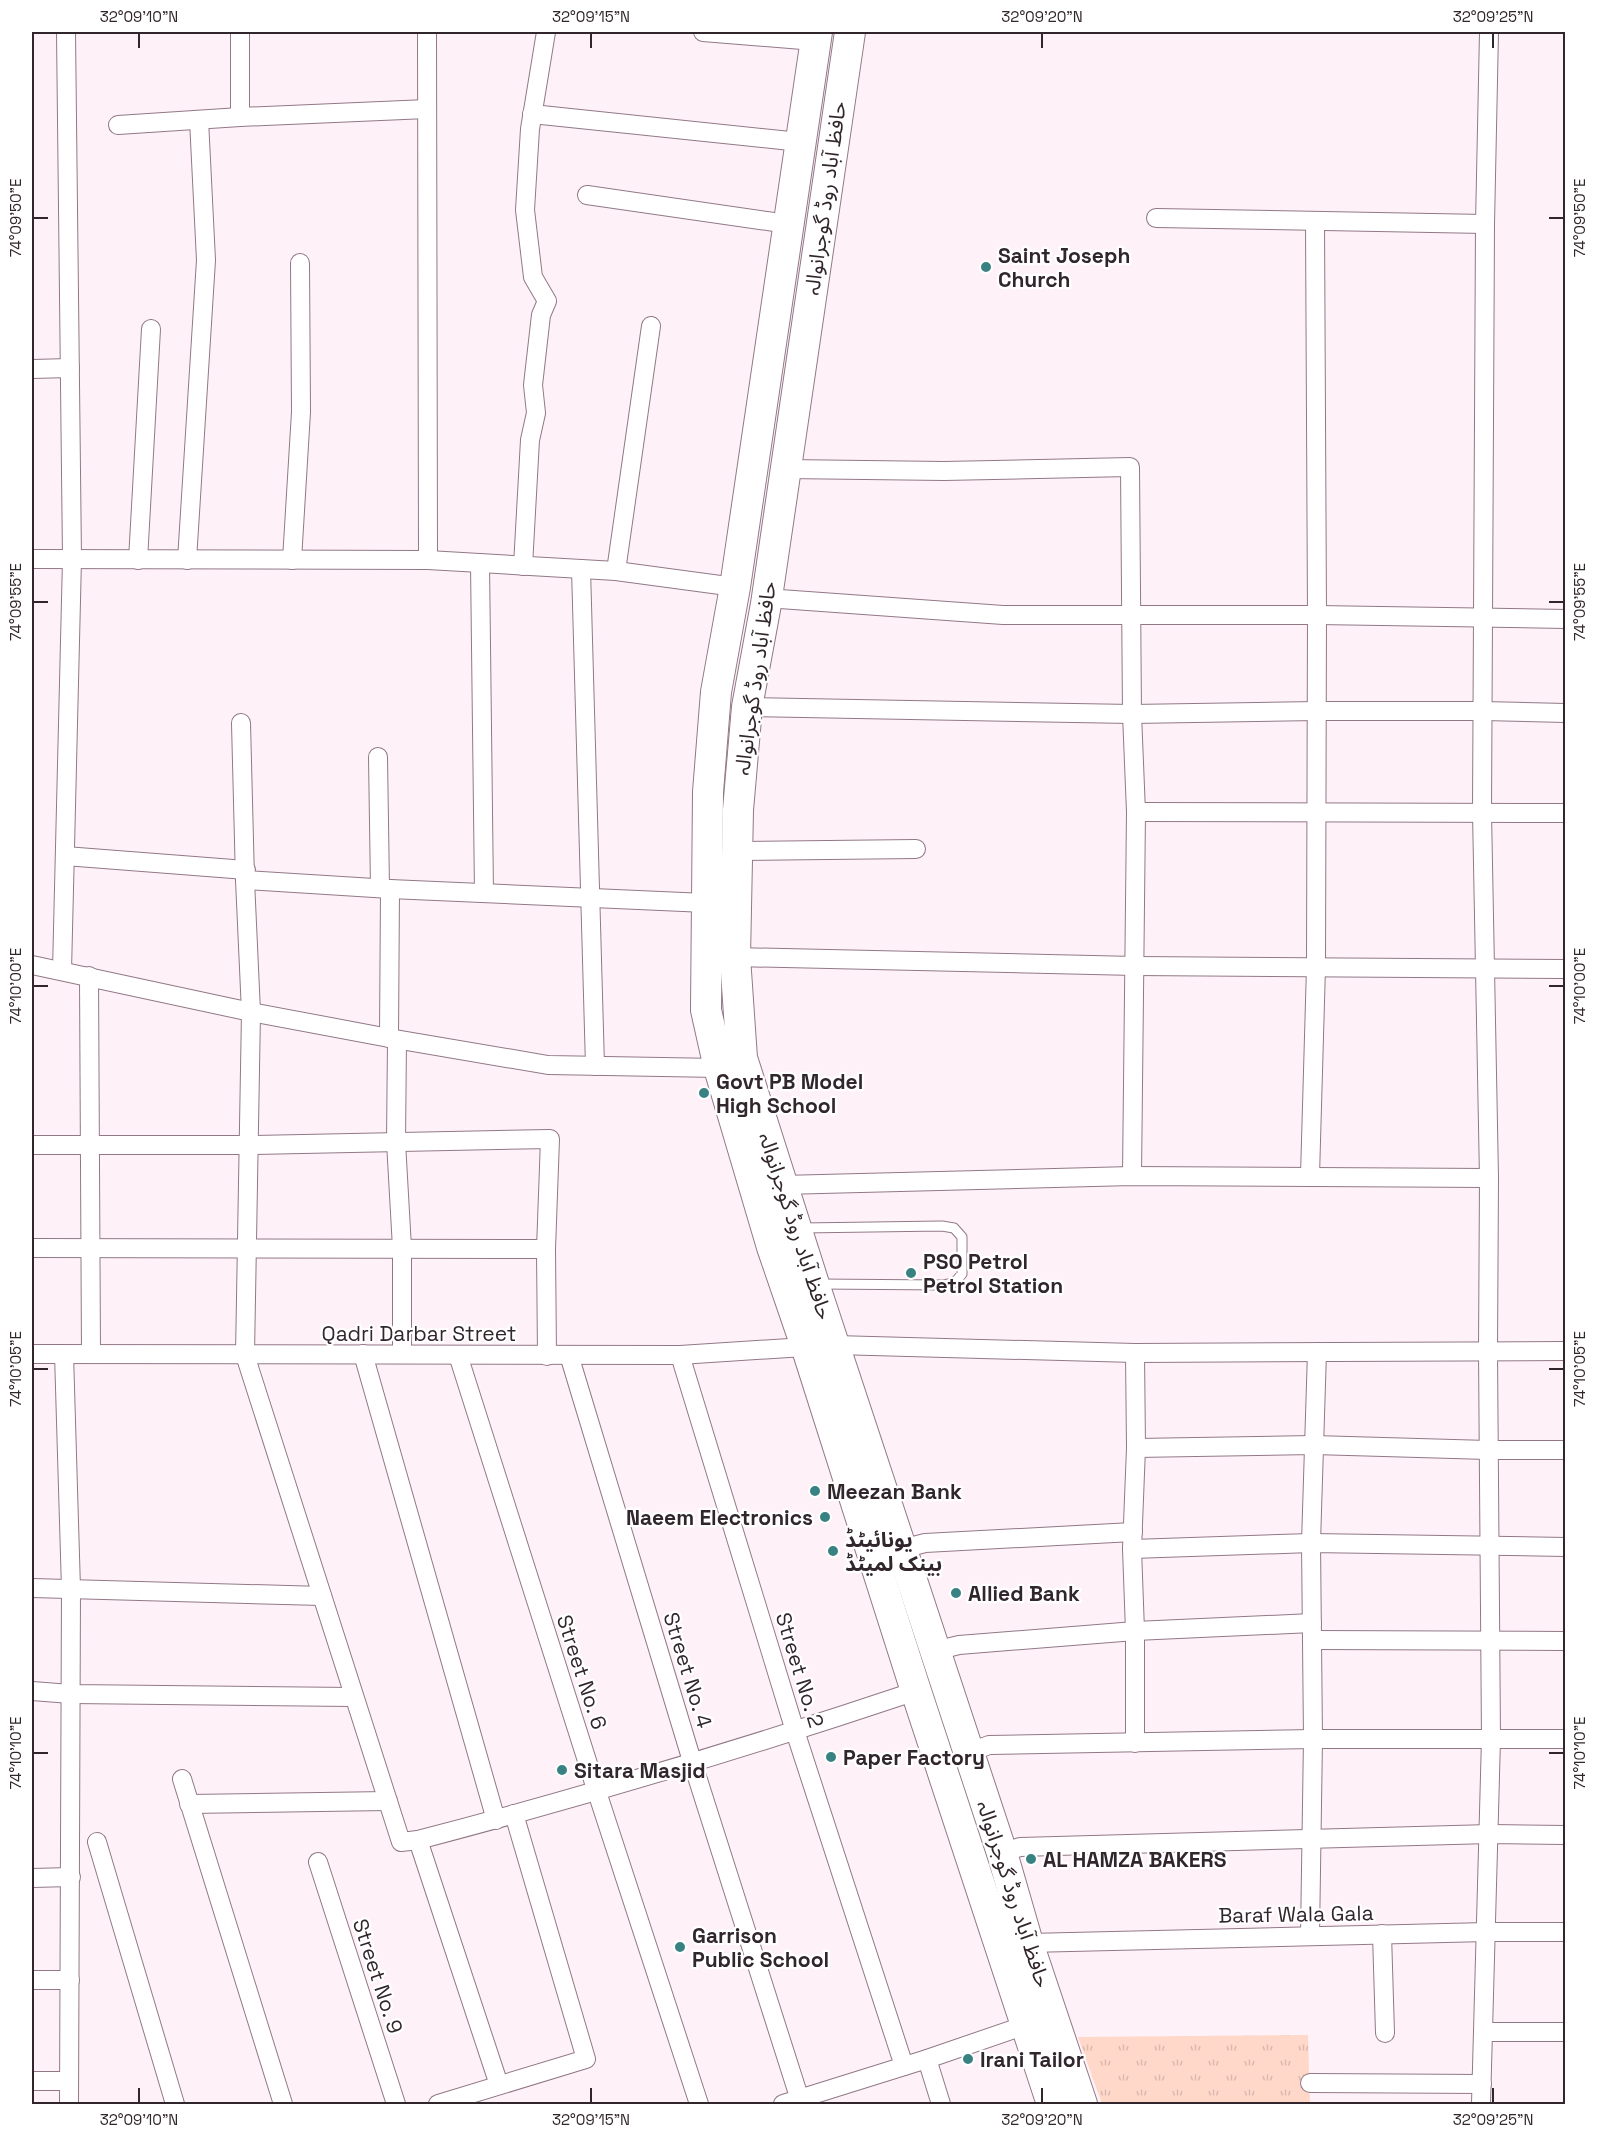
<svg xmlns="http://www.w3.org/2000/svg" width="1597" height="2136" font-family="'Space Grotesk','Noto Sans Arabic',sans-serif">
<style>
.grass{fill:url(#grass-tufts)}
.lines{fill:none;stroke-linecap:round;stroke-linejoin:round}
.service-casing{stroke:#927887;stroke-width:11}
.minor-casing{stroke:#927887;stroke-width:20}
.primary-casing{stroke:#927887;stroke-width:32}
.service{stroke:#fff;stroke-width:9}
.minor{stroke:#fff;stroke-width:18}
.primary{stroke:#fff;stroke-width:30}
.ticks{fill:none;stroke:#31262c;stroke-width:2}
.poi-dot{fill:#398283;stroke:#fff;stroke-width:2}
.labels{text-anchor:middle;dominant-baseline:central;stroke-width:4.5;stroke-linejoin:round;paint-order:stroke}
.street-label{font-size:21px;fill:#31262c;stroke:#fff}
.poi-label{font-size:21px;font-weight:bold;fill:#31262c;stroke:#fff;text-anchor:start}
.neatline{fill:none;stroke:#31262c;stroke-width:2}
.ticks-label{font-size:15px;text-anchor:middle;fill:#31262c}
</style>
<defs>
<pattern id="grass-tufts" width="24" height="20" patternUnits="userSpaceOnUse" patternTransform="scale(1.5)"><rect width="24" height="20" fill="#ffd8ca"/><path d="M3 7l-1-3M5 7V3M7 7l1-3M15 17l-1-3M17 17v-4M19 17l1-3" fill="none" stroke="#dbb9ae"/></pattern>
</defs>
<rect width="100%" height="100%" fill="#fef2f8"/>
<polygon class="grass" points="1308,2035 1310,2104 1102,2104 1078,2037"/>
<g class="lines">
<g class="service-casing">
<polyline id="service" points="802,1228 942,1226 954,1228 962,1237 962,1274 955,1282 944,1285 818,1284"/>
</g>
<g class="minor-casing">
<g id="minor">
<polyline points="427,32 428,560"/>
<polyline points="703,32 815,41"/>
<polyline points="532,114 800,142"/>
<polyline points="240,117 240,32"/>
<polyline points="118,125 240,117 427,109"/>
<polyline points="587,195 788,224"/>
<polyline points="1156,218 1485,224"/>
<polyline points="32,369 70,368"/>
<polyline points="786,469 944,471 1130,467 1132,714 1136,812 1132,1176"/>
<polyline points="32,559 428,560 616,571 735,587"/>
<polyline points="138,560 151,329"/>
<polyline points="187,560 206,260 199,120"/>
<polyline points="292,560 301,412 300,263"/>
<polyline points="480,563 484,893"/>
<polyline points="523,566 530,440 536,413 533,385 541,315 547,301 533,277 525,210 530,129 546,32"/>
<polyline points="581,569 595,1066"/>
<polyline points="616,571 651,326"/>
<polyline points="766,598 1003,615 1317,615 1566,619"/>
<polyline points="747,707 1132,714 1317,711 1483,711 1566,713"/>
<polyline points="241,723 245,880 251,1012 245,1355 401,1842 418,1840 499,2085"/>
<polyline points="378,757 380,888"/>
<polyline points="1136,812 1566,813"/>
<polyline points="737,851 916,849"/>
<polyline points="65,856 246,870"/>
<polyline points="245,880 390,889 706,903"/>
<polyline points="735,957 1135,966 1566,969"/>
<polyline points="32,965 251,1012 389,1038 548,1065 719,1068"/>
<polyline points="62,971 72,559 66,32"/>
<polyline points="89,976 91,1354"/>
<polyline points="389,1038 390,889"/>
<polyline points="397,1040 396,1142 402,1248 402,1354"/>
<polyline points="32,1145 248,1145 550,1139 546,1249 547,1356"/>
<polyline points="1310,1176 1316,967 1317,615 1315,221"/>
<polyline points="782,1185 1132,1176 1489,1178"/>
<polyline points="32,1248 546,1249"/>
<polyline points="32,1354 680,1355 835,1345 1135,1353 1566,1351"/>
<polyline points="64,1354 71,1589 69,2104"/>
<polyline points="363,1354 496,1820"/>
<polyline points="458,1355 596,1789 699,2104"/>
<polyline points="569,1355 692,1761 800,2100"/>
<polyline points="680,1355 795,1731 904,2066"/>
<polyline points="1136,1448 1314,1445 1488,1450 1566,1450"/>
<polyline points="902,1549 925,1543 1133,1532"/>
<polyline points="1132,1549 1311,1543 1566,1547"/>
<polyline points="32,1588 322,1596"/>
<polyline points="1313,1640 1566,1641"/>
<polyline points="935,1651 959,1645 1135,1631 1312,1623"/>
<polyline points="32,1691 71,1694 353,1697"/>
<polyline points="1135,1743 1135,1631 1132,1549 1136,1448 1135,1353"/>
<polyline points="968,1753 989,1745 1313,1739 1566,1739"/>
<polyline points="182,1779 283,2104"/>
<polyline points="189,1804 388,1801"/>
<path d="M418 1840C586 1796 752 1746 916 1691"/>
<polyline points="97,1842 175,2104"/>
<polyline points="1002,1853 1020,1847 1490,1834 1566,1835"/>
<polyline points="318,1862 396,2104"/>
<polyline points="32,1878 71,1877"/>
<polyline points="1382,1934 1385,2033"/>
<polyline points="1310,1936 1313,1739 1311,1543 1317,1352"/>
<polyline points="1028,1943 1487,1932 1566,1932"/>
<polyline points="32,1980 70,1980"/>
<polyline points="1483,2032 1566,2032"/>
<polyline points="927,2059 941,2104"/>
<polyline points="32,2081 69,2081"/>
<polyline points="1310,2083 1482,2084"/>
<polyline points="438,2104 586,2059 514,1814"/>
<polyline points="783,2104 927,2059 1026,2025"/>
<polyline points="1481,2104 1491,1739 1488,1351 1489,1178 1482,812 1485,224 1489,32"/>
</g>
</g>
<g class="primary-casing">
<g id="primary">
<polyline points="817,32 735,587 716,692 708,792 706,1010 719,1068 772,1247 807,1349 916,1691 1052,2104"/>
<polyline points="850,32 766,604 747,707 738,810 735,957 742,1058 814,1284 1002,1853 1028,1943 1082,2104"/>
</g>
</g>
<use href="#service" class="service"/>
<use href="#minor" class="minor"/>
<use href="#primary" class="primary"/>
</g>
<path class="ticks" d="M139 33V48M591 33V48M1042 33V48M1493 33V48M33 218H48M1549 218H1564M33 602H48M1549 602H1564M33 986H48M1549 986H1564M33 1369H48M1549 1369H1564M33 1753H48M1549 1753H1564M139 2088V2103M591 2088V2103M1042 2088V2103M1493 2088V2103"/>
<g class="poi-dot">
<circle cx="986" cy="267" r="6"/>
<circle cx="704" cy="1093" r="6"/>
<circle cx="911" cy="1273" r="6"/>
<circle cx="815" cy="1491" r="6"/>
<circle cx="825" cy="1517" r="6"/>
<circle cx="833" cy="1551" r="6"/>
<circle cx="956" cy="1593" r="6"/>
<circle cx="831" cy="1757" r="6"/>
<circle cx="562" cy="1770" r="6"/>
<circle cx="1031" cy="1859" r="6"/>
<circle cx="680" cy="1947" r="6"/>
<circle cx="968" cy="2059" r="6"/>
</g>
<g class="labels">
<g class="street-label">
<text transform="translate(825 198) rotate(-82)">حافظ آباد روڈ گوجرانوالہ</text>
<text transform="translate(755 678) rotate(-82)">حافظ آباد روڈ گوجرانوالہ</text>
<text transform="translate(796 1226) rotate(72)">حافظ آباد روڈ گوجرانوالہ</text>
<text x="419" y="1333">Qadri Darbar Street</text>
<text transform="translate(688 1670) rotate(73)">Street No. 4</text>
<text transform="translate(800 1670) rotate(73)">Street No. 2</text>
<text transform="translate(582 1672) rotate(72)">Street No. 6</text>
<text transform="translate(1014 1894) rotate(72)">حافظ آباد روڈ گوجرانوالہ</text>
<text transform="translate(1296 1914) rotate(-1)">Baraf Wala Gala</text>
<text transform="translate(378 1976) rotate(72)">Street No. 9</text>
</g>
<g class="poi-label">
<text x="998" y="255">Saint Joseph<tspan x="998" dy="24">Church</tspan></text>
<text x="716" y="1081">Govt PB Model<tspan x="716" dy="24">High School</tspan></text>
<text x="923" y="1261">PSO Petrol<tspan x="923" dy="24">Petrol Station</tspan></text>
<text x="827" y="1491">Meezan Bank</text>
<text x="813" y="1517" text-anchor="end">Naeem Electronics</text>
<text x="845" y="1539">یونائیٹڈ<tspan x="845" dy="24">بینک لمیٹڈ</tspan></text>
<text x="968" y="1593">Allied Bank</text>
<text x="843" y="1757">Paper Factory</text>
<text x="574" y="1770">Sitara Masjid</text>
<text x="1043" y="1859">AL HAMZA BAKERS</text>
<text x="692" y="1935">Garrison<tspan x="692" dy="24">Public School</tspan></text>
<text x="980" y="2059">Irani Tailor</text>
</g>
</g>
<rect width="1597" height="2136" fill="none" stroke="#ffffff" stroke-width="66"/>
<rect x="33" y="33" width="1531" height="2070" class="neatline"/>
<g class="ticks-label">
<text x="139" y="22">32°09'10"N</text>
<text x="591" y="22">32°09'15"N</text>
<text x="1042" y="22">32°09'20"N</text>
<text x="1493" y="22">32°09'25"N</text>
<text transform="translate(1580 218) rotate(-90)" y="5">74°09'50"E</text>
<text transform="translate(16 218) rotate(-90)" y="5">74°09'50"E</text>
<text transform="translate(1580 602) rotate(-90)" y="5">74°09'55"E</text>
<text transform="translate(16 602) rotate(-90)" y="5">74°09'55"E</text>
<text transform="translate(1580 986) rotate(-90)" y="5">74°10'00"E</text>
<text transform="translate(16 986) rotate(-90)" y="5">74°10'00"E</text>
<text transform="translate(1580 1369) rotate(-90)" y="5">74°10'05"E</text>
<text transform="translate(16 1369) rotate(-90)" y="5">74°10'05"E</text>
<text transform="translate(16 1753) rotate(-90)" y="5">74°10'10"E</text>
<text transform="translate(1580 1753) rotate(-90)" y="5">74°10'10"E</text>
<text x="139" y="2125">32°09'10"N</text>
<text x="591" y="2125">32°09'15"N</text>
<text x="1042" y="2125">32°09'20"N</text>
<text x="1493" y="2125">32°09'25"N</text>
</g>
</svg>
